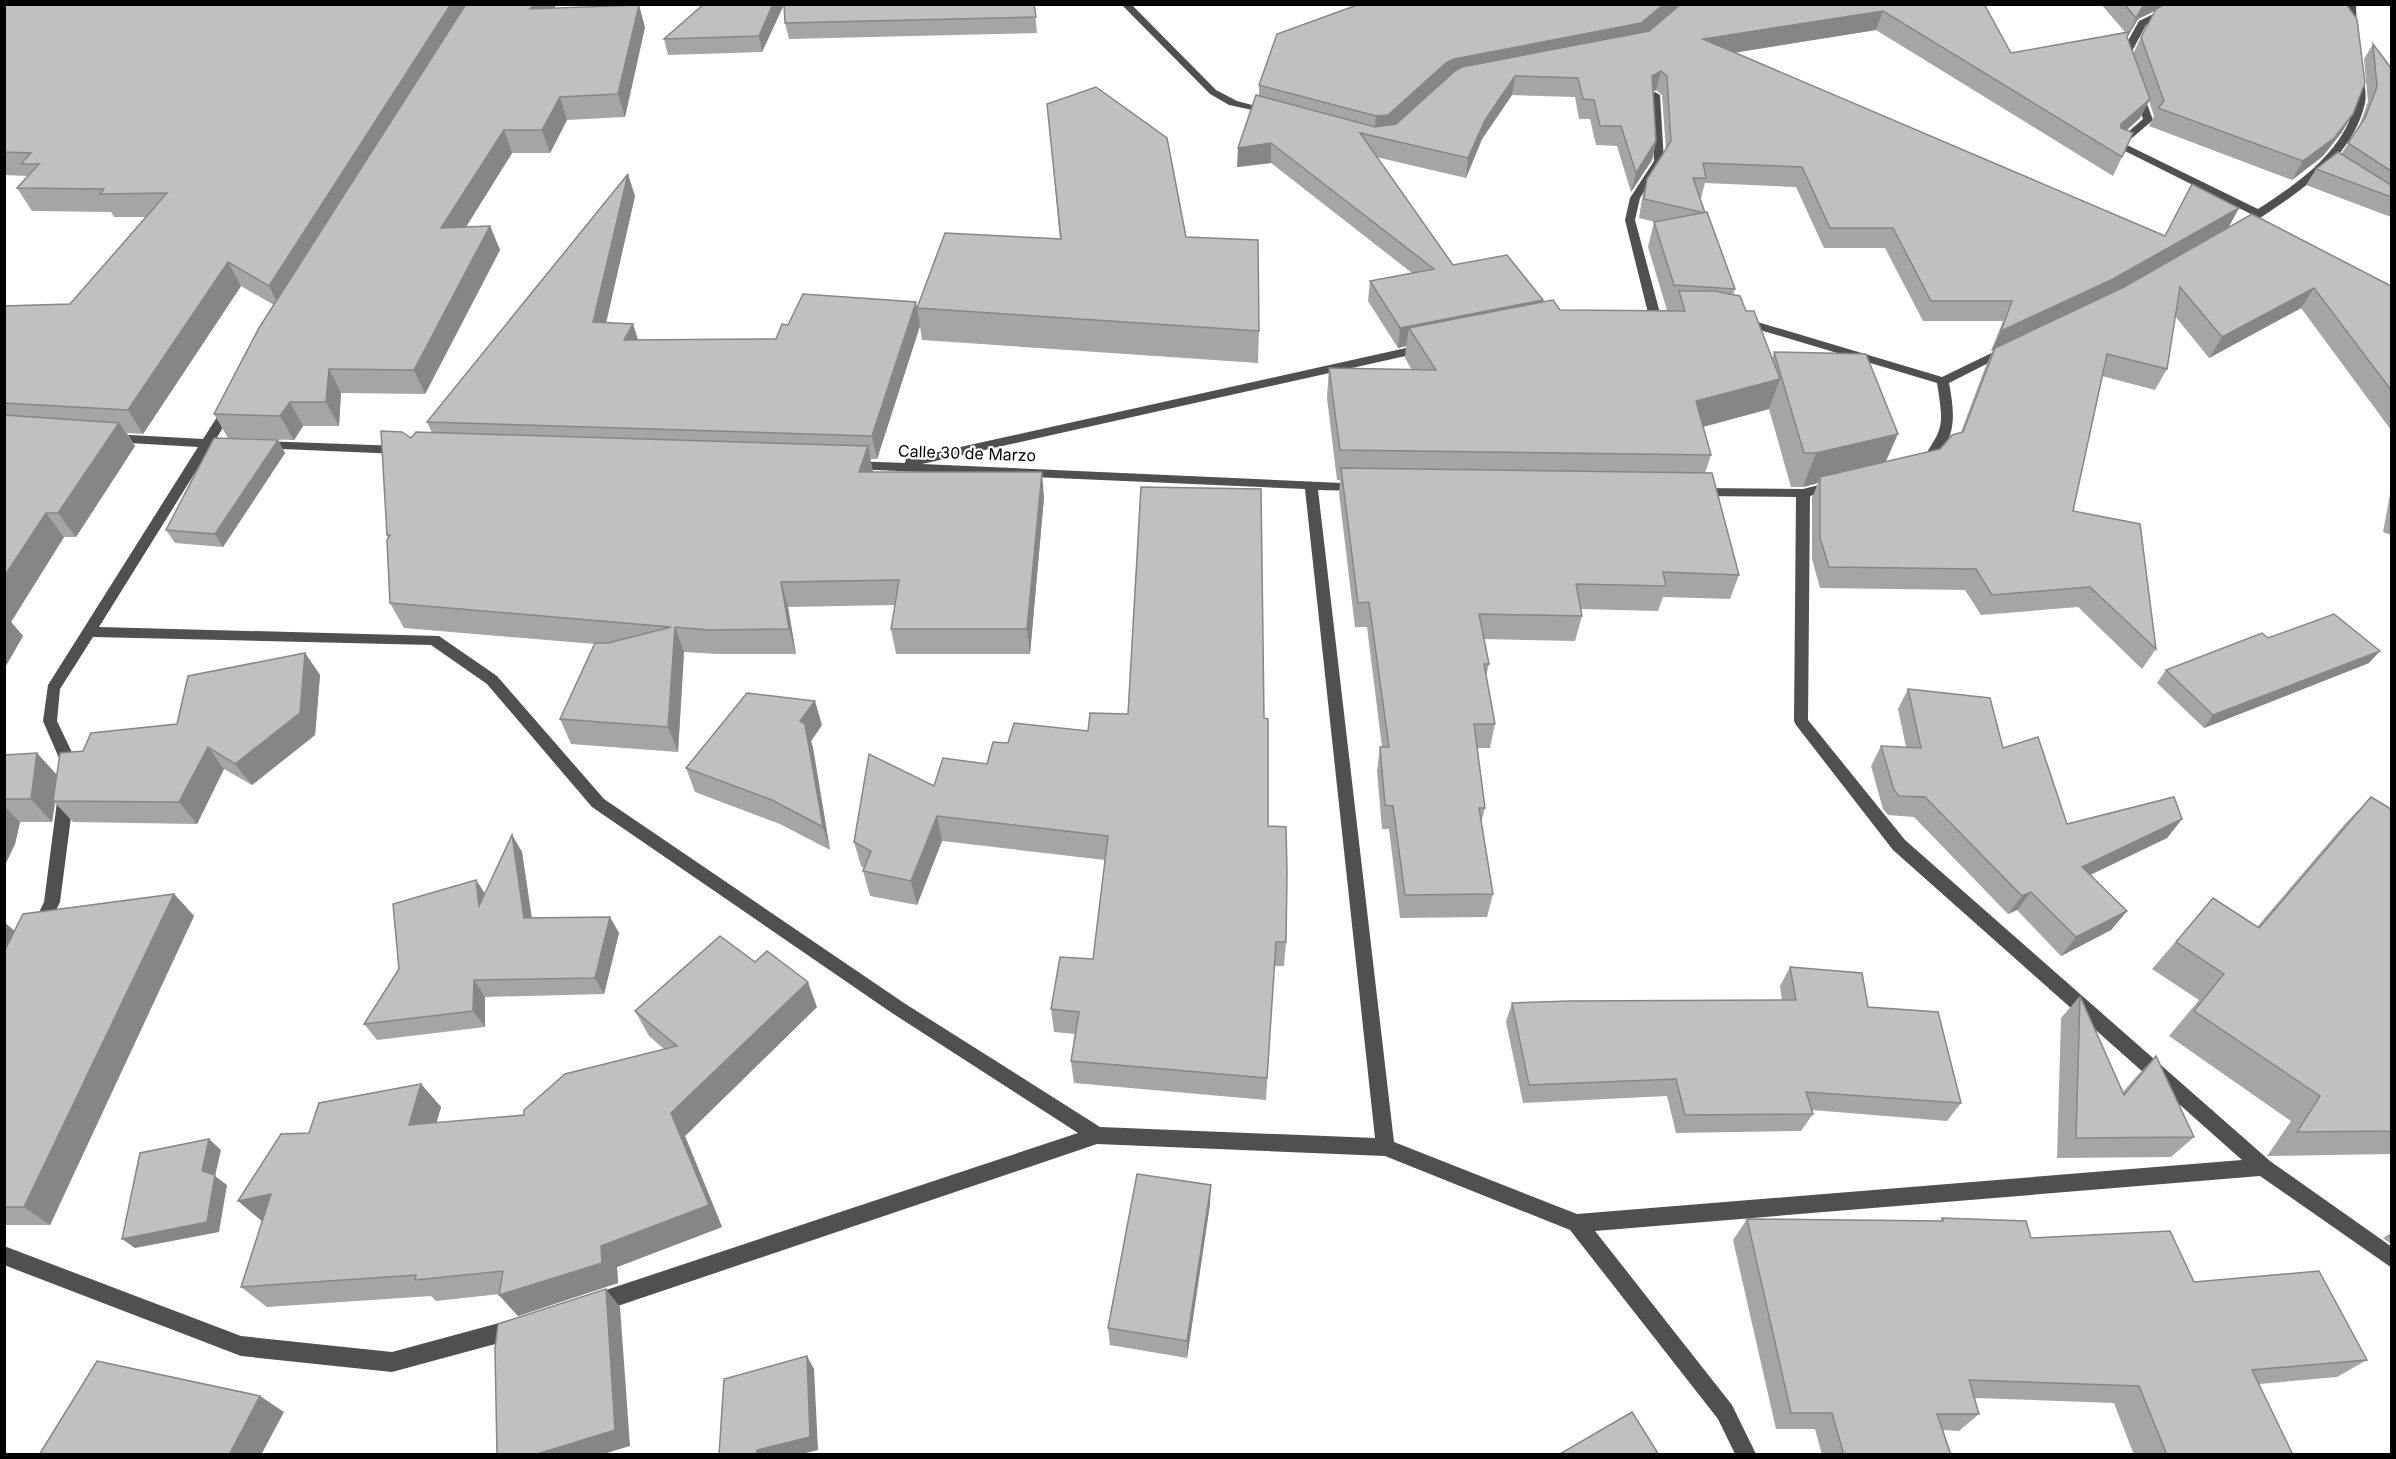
<svg xmlns="http://www.w3.org/2000/svg" width="2396" height="1459" font-family="Inter,sans-serif">
<style>
.lines{fill:none;stroke-linecap:round;stroke-linejoin:round}
.minor{fill:#505050;fill-rule:evenodd}
.wall{fill:#a5a5a5;fill-rule:evenodd}
.shaded-wall{fill:#868686}
.building{fill:#c0c0c0;stroke:#868686;stroke-width:1.5}
.labels{text-anchor:middle;dominant-baseline:central;stroke-width:4.5;stroke-linejoin:round;paint-order:stroke}
.street-label{font-size:16px;fill:#000;stroke:#fff}
</style>
<rect width="100%" height="100%" fill="#fff"/>
<g class="lines">
<g class="minor">
<polygon points="1121,4 1131,4 1216,90 1237,101 1275,111 1275,115 1229,105 1210,94"/>
<polygon points="2174,4 2187,4 2146,25 2130,55 2133,65 2125,67 2120,55 2139,21"/>
<polygon points="2346,4 2356,4 2357,33 2349,31"/>
<path d="M2358 72 2363 75C2364 84 2367 94 2365 103 2352 162 2291 197 2245 228H2237L2236 226 2251 214 2113 145 2143 119 2133 90 2141 88 2153 120 2125 144 2258 209C2298 183 2344 152 2355 103 2357 94 2354 84 2353 75Z"/>
<polygon points="1655,92 1660,95 1664,161 1640,198 1635,220 1660,313 1654,316 1648,313 1625,220 1630,198 1654,161 1650,95"/>
<path d="M1741 317 1942 377 2004 347 2008 346 2014 350 1949 383C1954 410 1957 431 1940 455 1936 460 1932 465 1926 467L1920 463C1944 426 1944 428 1937 383L1737 323V319Z"/>
<polygon points="1424,344 1430,348 1428,351 922,464 1364,484 1366,487 1359,491 1318,490 1394,1142 1577,1214 2242,1160 1893,850 1796,725 1794,721 1796,497 1698,496 1691,492 1698,488 1803,489 1835,481 1842,485 1840,488 1810,496 1808,720 1905,840 2270,1161 2392,1247 2392,1268 2260,1176 1595,1231 1732,1405 1756,1454 1735,1454 1718,1419 1570,1230 1385,1156 1097,1144 594,1314 587,1311 584,1304 587,1297 594,1294 1078,1133 892,1013 592,807 487,684 431,645 93,637 60,689 57,721 78,765 74,775 64,775 62,765 43,721 48,685 198,447 112,442 106,438 112,434 203,439 226,403 234,403 236,406 216,439 229,440 235,444 229,448 211,447 99,627 439,636 497,676 604,799 904,1003 1100,1127 1375,1138 1305,489 853,469 847,465 853,461 905,463 906,459 911,458"/>
<polygon points="262,441 400,446 406,450 400,454 258,448 256,445"/>
<polygon points="66,788 71,790 74,794 60,902 45,934 39,936 33,934 31,929 44,902 58,794 61,790"/>
<polygon points="4,1246 241,1336 392,1352 517,1318 524,1321 527,1328 524,1335 517,1338 392,1372 241,1356 4,1265"/>
</g>
</g>
<g class="wall">
<polygon points="4,4 557,4 554,8 645,27 625,117 567,120 550,153 512,153 466,227 490,226 500,250 425,394 341,393 339,426 303,426 294,440 228,438 214,414 274,305 241,286 143,434 127,433 135,446 76,537 64,537 11,622 23,636 4,669 4,306 70,304 147,217 114,217 111,212 32,211 17,188 28,176 4,175"/>
<polygon points="704,4 1034,4 1037,33 789,39 785,23 784,5 762,52 668,55 664,39"/>
<path d="M1984 4 2011 53 2125 32 2101 4H2346L2342 132 2323 156 2292 180 2149 126 2154 116 2149 101 2140 118 2127 130 2122 157 2113 176 1876 30 1734 53 2165 236 2239 208 2228 228 2391 286V430L2301 308 2209 358 2175 316 2167 369 2155 390 2102 376 2073 511 2156 649 2142 669 2078 607 1981 615 1965 590 1820 588 1812 559V498L1818 483 1803 487H1791L1769 409 1703 427 1711 455 1705 473 1739 575 1730 599 1663 597 1658 611 1581 609 1582 616 1575 641 1484 639 1489 664 1486 676 1495 724 1490 748H1477L1485 808 1481 823 1493 894 1487 917 1400 918 1389 829H1382L1377 771 1380 747H1382L1367 627H1355L1339 493 1340 480H1337L1327 398 1329 368 1412 370 1405 358 1406 346 1398 348 1368 301 1370 281 1412 273 1271 163 1237 167 1259 96V85L1277 34ZM2155 11 2141 37 2133 54 2127 37V35L2128 36 2138 19ZM1656 90 1662 95 1666 150 1647 179 1642 199 1639 218 1655 222H1654L1648 247 1667 310H1673H1560L1453 265 1376 157 1466 178 1482 139 1512 95 1575 97 1579 119H1590L1596 145 1617 146 1631 192 1652 160 1656 141 1653 92ZM1705 183 1796 187 1824 248H1885L1923 321H2003L1991 351 1993 350 1985 368 1961 432 1940 449 1886 462 1774 352 1772 359 1746 311 1733 295 1735 289 1700 198H1701Z"/>
<polygon points="2373,44 2391,68 2391,217 2306,185 2316,169 2341,154 2358,129 2368,102 2364,59"/>
<polygon points="1047,104 1186,237 1259,331 1258,363 922,340 920,326 877,459 870,459 873,472 1044,497 1030,654 896,654 891,629 895,605 788,607 796,654 717,654 684,652 678,752 571,744 560,719 595,644 404,628 390,603 388,538 387,535 411,438 432,433 427,422 635,196 606,323 633,324 638,340 776,339 788,325 917,308 1060,239"/>
<polygon points="278,440 285,453 223,547 175,543 166,530"/>
<polygon points="2391,489 2391,535 2383,532"/>
<polygon points="2268,638 2369,663 2204,728 2157,683 2166,670"/>
<polygon points="305,653 320,675 315,735 252,785 224,769 197,824 73,822 55,803 52,822 20,822 15,844 4,867 4,755 57,774 83,751 177,724"/>
<polygon points="1908,689 2003,748 2067,824 2182,819 2167,838 2090,875 2127,911 2111,930 2061,956 2017,910 2008,914 1914,817 1888,815 1883,809 1871,766 1881,746 1906,747 1898,709"/>
<polygon points="1264,718 1268,826 1286,942 1284,966 1274,966 1266,1100 1074,1083 1071,1061 1075,1034 1054,1032 1051,1009 1093,959 1105,860 942,841 917,905 870,896 863,871 864,868 861,866 854,842 934,786 987,764 1008,743 1088,731"/>
<polygon points="822,725 811,741 813,748 830,850 780,824 695,792 686,768"/>
<polygon points="2371,797 2391,809 2391,1154 2267,1156 2291,1121 2169,1036 2199,1000 2152,969 2213,898 2257,927 2344,825"/>
<polygon points="512,835 522,852 532,918 619,933 604,994 485,997 485,1027 377,1040 364,1024 476,880 485,894"/>
<polygon points="174,894 194,916 50,1225 4,1225 4,922 15,931"/>
<polygon points="1790,967 1868,1007 1961,1103 1947,1121 1812,1110 1813,1114 1801,1131 1676,1133 1667,1096 1523,1103 1506,1022 1512,1003 1782,1000 1780,986"/>
<polygon points="2080,996 2123,1092 2135,1078 2156,1056 2194,1137 2171,1157 2057,1158 2061,1018"/>
<polygon points="817,1007 685,1136 722,1227 617,1267 618,1283 518,1316 499,1295 500,1294 436,1301 431,1296 267,1307 241,1287 309,1133 421,1084 441,1107 436,1123 524,1115 664,1049 649,1036 635,1011"/>
<polygon points="1210,1204 1187,1358 1110,1345 1108,1328"/>
<polygon points="1942,1218 2031,1238 2194,1282 2367,1360 2337,1377 2259,1384 2293,1455 2134,1455 2114,1403 1975,1398 1979,1414 1959,1431 1943,1430 1951,1455 1822,1455 1815,1429 1776,1429 1733,1240 1747,1219 1940,1221"/>
<polygon points="2391,1233 2391,1244 2383,1238"/>
</g>
<g class="shaded-wall">
<polygon points="451,4 473,4 281,310 269,286"/>
<polygon points="534,4 557,4 538,31 530,9"/>
<polygon points="773,4 784,4 762,52 759,36"/>
<polygon points="1664,4 1682,4 1637,42 1443,82 1386,134 1374,136 1376,116 1446,63 1454,59"/>
<polygon points="2144,4 2168,4 2138,19 2128,36 2136,18"/>
<polygon points="639,5 645,27 625,117 618,94"/>
<polygon points="1883,11 1876,30 1699,58 1703,39"/>
<polygon points="1661,71 1656,90 1648,95 1652,76"/>
<polygon points="1515,76 1512,95 1482,139 1466,178 1468,158 1485,120"/>
<polygon points="560,97 567,120 550,153 542,130"/>
<polygon points="2150,99 2140,118 2112,143 2121,124"/>
<polygon points="2353,114 2342,132 2323,156 2292,180 2303,161"/>
<polygon points="504,130 512,153 451,251 441,228"/>
<polygon points="1656,141 1652,160 1631,192 1636,173"/>
<polygon points="1271,143 1271,163 1237,167 1238,148"/>
<polygon points="628,174 635,196 601,345 593,322"/>
<polygon points="2239,208 2228,228 2103,299 1991,351 2001,331"/>
<polygon points="490,226 500,250 425,394 414,370"/>
<polygon points="228,262 241,286 143,434 128,410"/>
<polygon points="2314,288 2301,308 2209,358 2222,337"/>
<polygon points="1543,300 1539,320 1409,328 1406,346 1398,348 1400,328"/>
<polygon points="916,302 920,326 877,459 872,436"/>
<polygon points="633,324 640,347 624,340"/>
<polygon points="329,369 341,393 339,426 326,402"/>
<polygon points="1780,379 1769,409 1687,431 1696,401"/>
<polygon points="290,402 303,426 294,440 280,416"/>
<polygon points="119,423 135,446 76,537 58,513"/>
<polygon points="1898,434 1883,468 1820,477 1818,483 1803,487 1816,453"/>
<polygon points="278,440 285,453 223,547 215,534"/>
<polygon points="868,446 873,472 859,472"/>
<polygon points="1042,472 1044,497 1030,654 1027,629"/>
<polygon points="46,513 64,537 11,622 23,636 4,669 4,577"/>
<polygon points="781,582 788,607 796,654 789,629"/>
<polygon points="675,627 684,652 678,752 668,727"/>
<polygon points="2380,651 2369,663 2204,728 2213,715"/>
<polygon points="305,653 320,675 315,735 252,785 235,764"/>
<polygon points="815,701 822,725 811,741 813,748 830,850 823,827 800,721"/>
<polygon points="208,747 224,769 197,824 179,802"/>
<polygon points="37,753 58,776 53,801 55,803 52,822 31,799"/>
<polygon points="4,806 20,822 15,844 4,867"/>
<polygon points="937,816 942,841 917,905 911,881"/>
<polygon points="2182,819 2167,838 2067,886 2082,867"/>
<polygon points="512,835 522,852 534,935 524,918"/>
<polygon points="476,880 487,897 479,906"/>
<polygon points="2031,892 2017,910 2008,914 2022,896"/>
<polygon points="174,894 194,916 50,1225 24,1207"/>
<polygon points="2127,911 2111,930 2061,956 2076,937"/>
<polygon points="610,917 619,933 604,994 595,978"/>
<polygon points="4,922 23,939 4,976"/>
<polygon points="474,980 485,997 485,1027 473,1011"/>
<polygon points="808,982 817,1007 685,1136 722,1227 617,1267 618,1283 518,1316 499,1295 601,1246 671,1113"/>
<polygon points="421,1084 441,1107 429,1148 409,1125"/>
<polygon points="209,1139 221,1150 215,1176 227,1185 219,1232 135,1248 122,1239 202,1171"/>
<polygon points="1211,1185 1210,1204 1187,1358 1187,1341"/>
<polygon points="271,1194 264,1223 238,1201"/>
<polygon points="606,1289 620,1307 630,1446 600,1455 534,1455"/>
<polygon points="807,1356 814,1369 818,1450 798,1455 757,1455 757,1450"/>
<polygon points="260,1396 284,1412 261,1455 229,1455"/>
</g>
<g class="building">
<polygon points="4,4 451,4 269,286 228,262 128,410 4,403 4,306 70,304 167,193 100,194 104,189 17,188 39,164 21,164 31,153 4,152"/>
<polygon points="466,4 534,4 530,9 639,5 618,94 560,97 542,130 504,130 441,228 490,226 414,370 329,369 326,402 290,402 280,416 214,414 259,328"/>
<polygon points="704,4 773,4 759,36 664,39"/>
<polygon points="784,4 1034,4 1036,17 785,23"/>
<polygon points="1360,4 1664,4 1641,23 1454,59 1446,63 1388,115 1376,116 1259,85 1277,34"/>
<polygon points="1681,4 1984,4 2011,53 2129,32 2127,37 2150,99 2121,124 2121,128 2133,133 2122,157 1883,11 1703,39 2165,236 2192,184 2239,208 2113,279 2001,331 2012,301 1931,301 1893,228 1830,228 1802,167 1703,163 1706,178 1693,178 1705,213 1644,199 1647,179 1671,141 1667,76 1661,71 1652,76 1656,141 1636,173 1621,126 1600,126 1594,100 1583,99 1578,78 1515,76 1485,120 1468,158 1360,133 1453,265 1507,255 1543,300 1400,328 1370,281 1434,269 1271,143 1238,148 1256,95 1375,127 1396,124 1455,71 1462,67 1649,31"/>
<polygon points="2124,4 2144,4 2136,18"/>
<polygon points="2165,4 2346,4 2357,19 2365,83 2353,114 2334,138 2303,161 2158,108 2164,101 2141,37 2156,9"/>
<polygon points="2373,44 2391,68 2391,171 2348,143 2365,118 2377,87"/>
<polygon points="1096,87 1167,138 1186,237 1258,240 1259,331 917,308 945,233 1061,239 1047,104"/>
<polygon points="2338,152 2391,185 2391,197 2316,169"/>
<polygon points="628,174 593,322 633,324 624,340 776,339 782,324 788,325 803,294 916,302 872,436 427,422"/>
<polygon points="1707,212 1735,289 1674,285 1654,222"/>
<polygon points="2252,214 2391,286 2391,390 2314,288 2222,337 2180,287 2167,369 2107,354 2073,511 2140,524 2156,649 2090,587 1992,595 1976,569 1829,567 1820,538 1820,477 1940,449 1952,435 1963,432 1995,348 2124,287"/>
<polygon points="1679,291 1714,291 1740,296 1746,311 1754,311 1780,379 1696,401 1711,455 1340,450 1329,368 1436,370 1409,328 1470,316 1553,300 1560,310 1685,311"/>
<polygon points="1774,352 1866,354 1898,434 1816,453 1804,453"/>
<polygon points="4,415 119,423 58,513 46,513 4,577"/>
<polygon points="381,431 402,432 411,438 416,432 868,446 859,472 1042,472 1027,629 891,629 899,580 781,582 789,629 709,630 675,627 668,727 560,719 595,643 608,643 671,627 390,603 387,540 390,535 387,535"/>
<polygon points="214,438 278,440 215,534 166,530"/>
<polygon points="1341,468 1712,473 1739,575 1663,572 1666,586 1576,584 1582,616 1479,614 1489,664 1484,664 1495,724 1474,724 1485,808 1479,808 1493,894 1405,895 1393,806 1385,805 1380,747 1389,747 1369,602 1358,603"/>
<polygon points="1141,487 1261,489 1264,718 1268,719 1268,826 1286,827 1287,873 1286,942 1276,942 1267,1078 1071,1061 1079,1012 1051,1009 1060,957 1093,959 1108,836 937,816 911,881 863,871 871,851 854,842 869,754 934,786 943,758 987,764 993,742 1008,743 1014,723 1088,731 1090,713 1128,714"/>
<polygon points="2334,614 2380,651 2213,715 2166,670 2262,633 2268,638"/>
<polygon points="305,653 300,713 235,764 208,747 179,802 53,801 60,753 83,751 91,733 177,724 188,676"/>
<polygon points="1908,689 1990,698 2003,748 2038,737 2067,824 2174,797 2182,819 2082,867 2127,911 2076,937 2031,892 2022,896 1925,797 1899,796 1894,790 1881,746 1921,748"/>
<polygon points="747,693 815,701 800,721 805,724 823,827 772,800 686,768"/>
<polygon points="37,753 31,799 4,799 4,755"/>
<polygon points="2371,797 2391,809 2391,1131 2297,1132 2320,1096 2194,1011 2224,974 2176,942 2213,898 2259,928"/>
<polygon points="512,835 524,918 610,917 595,978 474,980 473,1011 364,1024 399,969 393,904 476,880 479,906"/>
<polygon points="174,894 24,1207 4,1207 4,952 23,914"/>
<polygon points="720,936 755,962 767,951 808,982 671,1113 709,1205 601,1246 602,1263 499,1295 503,1271 415,1280 416,1275 241,1287 271,1194 238,1201 281,1134 309,1133 319,1103 421,1084 409,1125 524,1115 524,1110 565,1074 677,1046 635,1011"/>
<polygon points="1790,967 1862,973 1868,1007 1938,1012 1961,1103 1806,1092 1813,1114 1685,1115 1676,1079 1529,1085 1512,1003 1570,1001 1796,1000"/>
<polygon points="2080,996 2124,1095 2156,1056 2194,1137 2076,1138"/>
<polygon points="209,1139 202,1171 215,1175 207,1222 122,1239 140,1153"/>
<polygon points="1137,1174 1211,1185 1187,1341 1108,1328"/>
<polygon points="1942,1218 2026,1221 2031,1238 2170,1231 2194,1282 2319,1271 2367,1360 2252,1370 2293,1455 2167,1455 2139,1386 1969,1380 1979,1414 1937,1414 1951,1455 1844,1455 1832,1413 1791,1413 1747,1219 1943,1221"/>
<polygon points="606,1289 615,1430 534,1455 497,1455 495,1348 498,1324"/>
<polygon points="807,1356 810,1437 757,1450 757,1455 719,1455 724,1379"/>
<polygon points="97,1361 260,1396 229,1455 39,1455"/>
<polygon points="1632,1412 1659,1455 1558,1455"/>
</g>
<g class="labels">
<g class="street-label">
<text transform="translate(967 453) rotate(2)">Calle 30 de Marzo</text>
</g>
</g>
<rect width="2396" height="1459" fill="none" stroke="#000000" stroke-width="12"/>
</svg>
